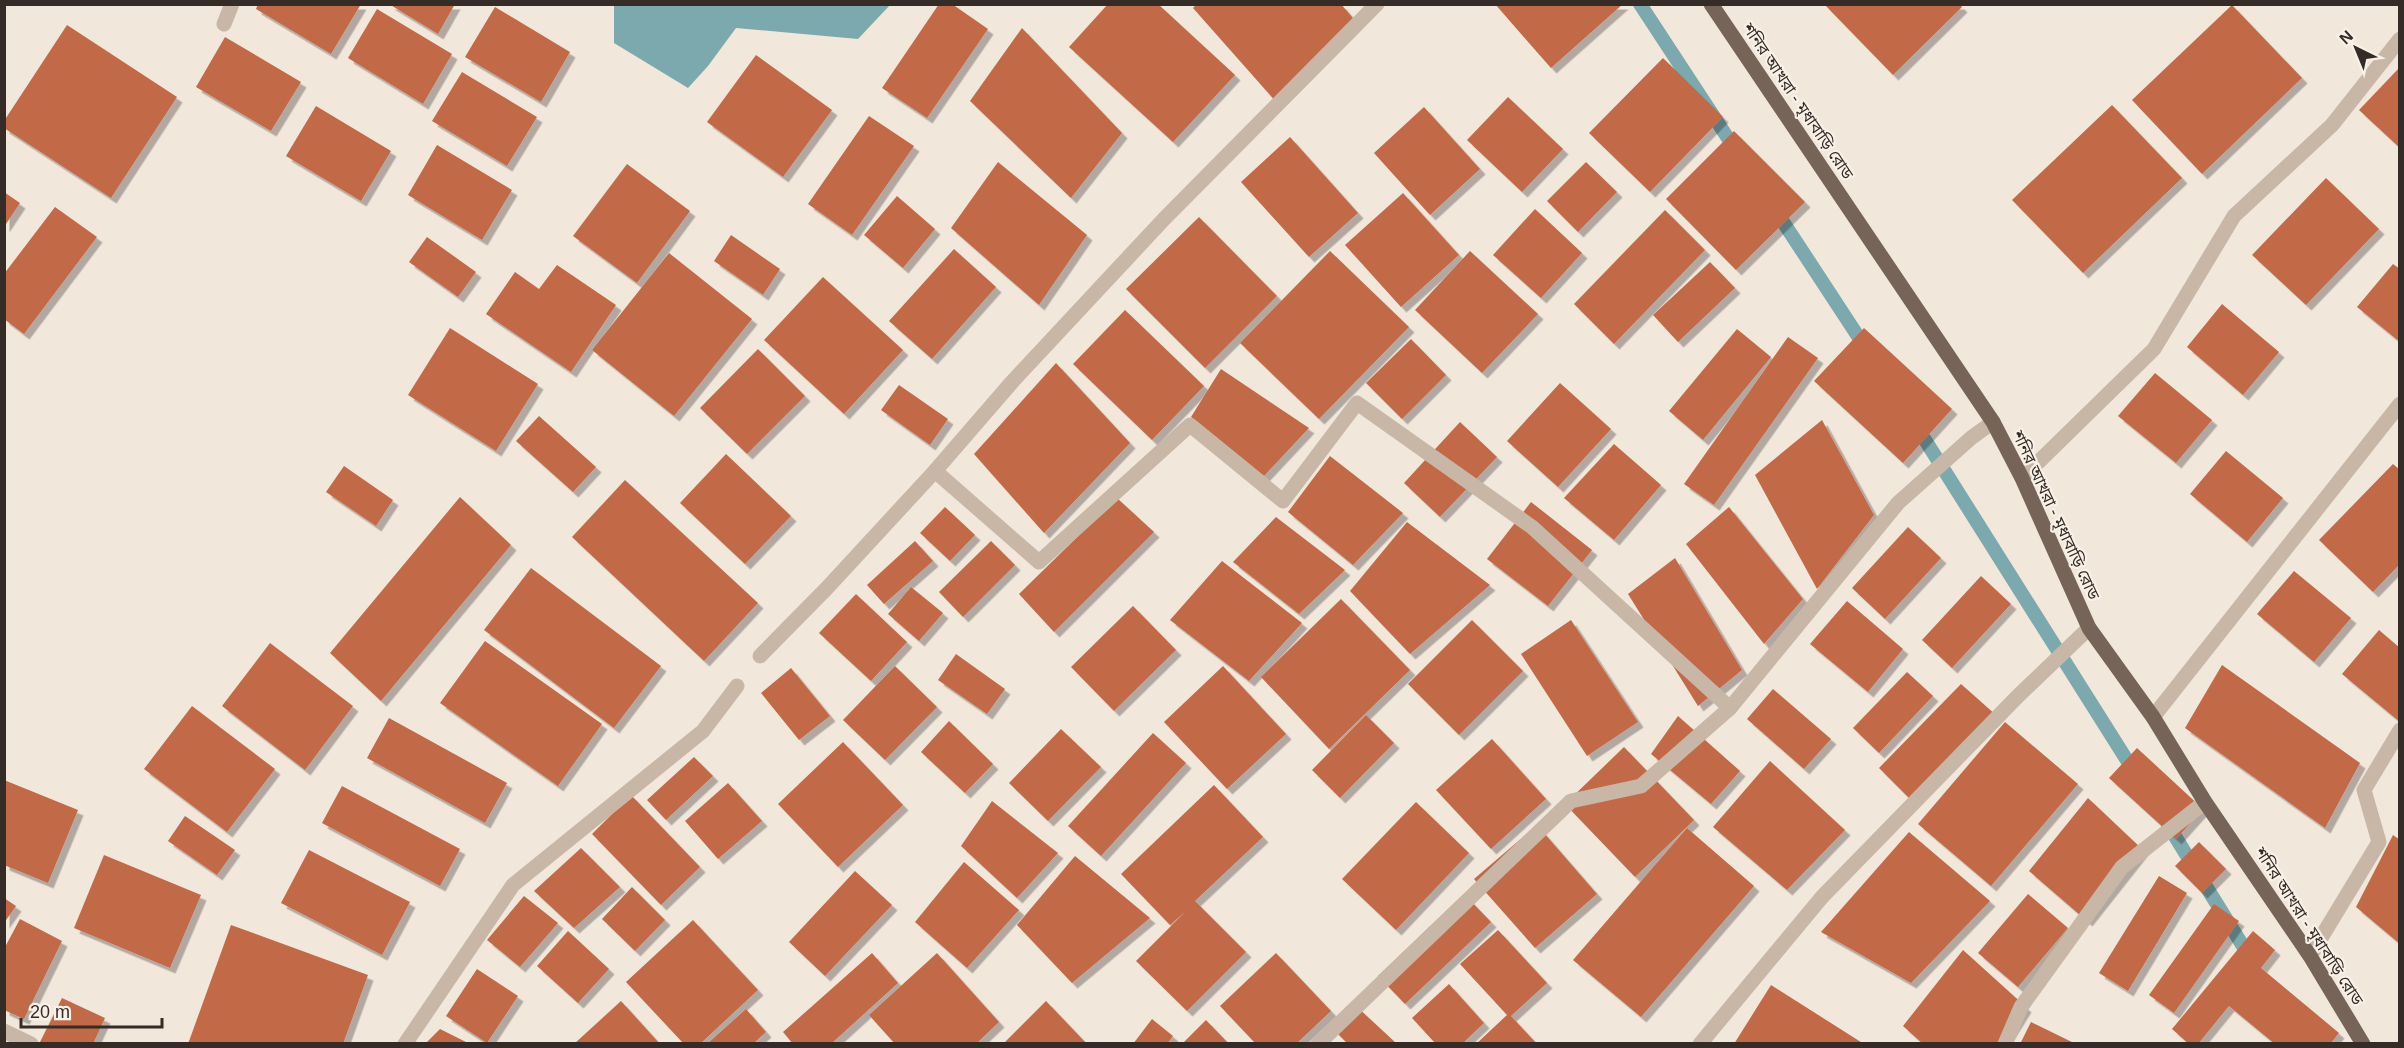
<svg xmlns="http://www.w3.org/2000/svg" width="2404" height="1048" font-family="Helvetica,'Noto Sans Bengali',sans-serif">
<style>
.water{fill:#7ba9ad}
.lines{fill:none;stroke-linecap:round;stroke-linejoin:round}
.stream{stroke:#7ba9ad;stroke-width:14}
.building{fill:#c26947;filter:url(#shadow)}
.minor{stroke:#c8b7a7;stroke-width:15}
.major{stroke:#776459;stroke-width:15}
.labels{text-anchor:middle;dominant-baseline:central;stroke-width:4.5;stroke-linejoin:round;paint-order:stroke}
.street-label{font-size:16px;fill:#352c27;stroke:#f9f1e7}
</style>
<defs>
<filter id="shadow"><feDropShadow dx="5.5" dy="5.5" stdDeviation="0" flood-color="#0004"/></filter>
</defs>
<rect width="100%" height="100%" fill="#f1e7db"/>
<polygon class="water" points="614,5 614,4 890,5 858,39 736,28 708,66 688,88 614,43"/>
<g class="lines">
<g class="stream">
<polyline points="1640,4 1737,152"/>
<polyline points="1774,208 1867,350"/>
<polyline points="1915,424 2135,773"/>
<polyline points="2168,825 2251,959"/>
</g>
</g>
<g class="building">
<polygon points="258,4 361,4 331,54 256,9"/>
<polygon points="389,4 455,4 438,34"/>
<polygon points="939,4 952,4 988,29 927,118 882,88"/>
<polygon points="1108,4 1158,4 1235,75 1173,142 1069,47"/>
<polygon points="1197,4 1341,4 1357,23 1277,103 1193,8"/>
<polygon points="1495,4 1623,4 1551,68"/>
<polygon points="1824,4 1959,4 1962,7 1893,75"/>
<polygon points="2232,5 2302,78 2202,174 2132,100"/>
<polygon points="495,7 570,52 541,102 465,57"/>
<polygon points="377,9 452,54 423,104 348,58"/>
<polygon points="67,25 177,97 111,198 4,128 4,121"/>
<polygon points="1022,28 1122,133 1071,198 970,101"/>
<polygon points="225,37 301,82 271,131 196,87"/>
<polygon points="756,55 832,110 783,177 707,122"/>
<polygon points="1663,58 1723,117 1650,192 1589,133"/>
<polygon points="2400,67 2400,148 2359,110"/>
<polygon points="462,72 537,117 507,166 432,121"/>
<polygon points="1508,97 1563,149 1522,192 1467,140"/>
<polygon points="2112,105 2182,178 2083,273 2012,200"/>
<polygon points="316,106 391,151 361,201 286,156"/>
<polygon points="1424,107 1480,169 1430,215 1374,153"/>
<polygon points="869,116 914,146 852,235 808,204"/>
<polygon points="1734,131 1805,202 1736,270 1666,199"/>
<polygon points="1290,137 1358,213 1309,257 1241,182"/>
<polygon points="437,145 512,190 482,240 408,195"/>
<polygon points="998,162 1087,235 1039,305 951,228"/>
<polygon points="1586,162 1617,192 1578,232 1547,201"/>
<polygon points="627,164 690,211 637,283 573,236"/>
<polygon points="2326,178 2379,229 2306,305 2252,255"/>
<polygon points="4,192 20,203 4,227"/>
<polygon points="1403,193 1459,255 1401,307 1345,245"/>
<polygon points="897,196 935,229 903,268 864,235"/>
<polygon points="55,207 97,237 24,334 4,319 4,274"/>
<polygon points="1535,209 1582,253 1541,298 1493,255"/>
<polygon points="1665,210 1705,250 1614,344 1574,304"/>
<polygon points="1199,217 1277,296 1205,368 1126,289"/>
<polygon points="731,235 780,269 763,295 714,261"/>
<polygon points="427,237 476,272 458,297 409,262"/>
<polygon points="954,249 996,287 932,359 889,321"/>
<polygon points="1330,251 1409,327 1319,419 1240,343"/>
<polygon points="1470,251 1538,314 1482,373 1415,310"/>
<polygon points="669,253 752,319 674,416 592,350"/>
<polygon points="1710,262 1735,288 1678,342 1653,315"/>
<polygon points="2393,264 2400,269 2400,342 2357,307"/>
<polygon points="557,265 616,305 571,372 486,314 515,272 539,289"/>
<polygon points="823,277 903,350 844,414 764,340"/>
<polygon points="2222,304 2279,352 2243,395 2187,347"/>
<polygon points="1125,310 1204,386 1152,440 1073,364"/>
<polygon points="450,328 538,384 496,451 408,395"/>
<polygon points="1864,328 1952,409 1903,463 1814,381"/>
<polygon points="1737,329 1771,357 1703,440 1669,411"/>
<polygon points="1788,337 1818,358 1714,505 1684,484"/>
<polygon points="1411,339 1446,375 1402,419 1366,383"/>
<polygon points="758,349 805,396 747,454 700,408"/>
<polygon points="1056,363 1130,443 1044,533 974,454"/>
<polygon points="1221,369 1309,428 1264,476 1191,417"/>
<polygon points="2155,373 2212,420 2176,463 2118,416"/>
<polygon points="1560,383 1611,429 1558,487 1507,441"/>
<polygon points="899,385 948,419 930,445 881,410"/>
<polygon points="539,416 596,467 573,492 516,441"/>
<polygon points="1822,420 1874,515 1817,589 1755,475"/>
<polygon points="1460,422 1497,457 1440,517 1404,483"/>
<polygon points="1614,444 1661,485 1614,540 1564,498"/>
<polygon points="2226,451 2283,498 2247,542 2190,494"/>
<polygon points="726,454 791,516 745,564 680,503"/>
<polygon points="1330,456 1403,513 1353,565 1288,512"/>
<polygon points="2393,464 2400,470 2400,564 2373,592 2319,540"/>
<polygon points="344,466 393,500 376,526 326,492"/>
<polygon points="625,480 758,603 704,661 572,537"/>
<polygon points="460,497 511,545 381,701 330,653"/>
<polygon points="1117,498 1154,532 1054,632 1019,594"/>
<polygon points="1531,502 1592,550 1548,606 1487,559"/>
<polygon points="945,507 975,535 950,561 920,533"/>
<polygon points="1729,507 1803,599 1764,644 1686,544"/>
<polygon points="1276,517 1345,570 1299,614 1233,562"/>
<polygon points="1407,522 1490,585 1410,654 1350,591"/>
<polygon points="1908,527 1941,558 1885,619 1852,588"/>
<polygon points="915,541 933,561 884,604 867,585"/>
<polygon points="991,541 1015,565 963,617 939,592"/>
<polygon points="1675,558 1742,670 1698,706 1628,594"/>
<polygon points="1222,561 1302,623 1249,681 1170,620"/>
<polygon points="531,568 661,666 614,728 484,630"/>
<polygon points="2294,571 2351,618 2314,662 2257,614"/>
<polygon points="1981,576 2011,604 1952,668 1922,640"/>
<polygon points="911,587 943,613 919,641 888,614"/>
<polygon points="856,594 907,642 871,681 819,633"/>
<polygon points="1341,599 1410,670 1329,749 1261,677"/>
<polygon points="1847,601 1903,649 1868,692 1810,644"/>
<polygon points="1133,606 1176,650 1114,711 1071,667"/>
<polygon points="1472,620 1523,671 1459,735 1408,684"/>
<polygon points="1571,620 1638,722 1587,756 1521,654"/>
<polygon points="2379,630 2400,648 2400,722 2342,674"/>
<polygon points="485,641 602,724 558,786 440,703"/>
<polygon points="270,643 353,706 305,770 222,706"/>
<polygon points="956,654 1005,689 987,714 938,680"/>
<polygon points="2222,665 2360,763 2325,828 2185,728"/>
<polygon points="895,666 937,707 885,760 843,720"/>
<polygon points="1223,666 1286,734 1227,789 1164,722"/>
<polygon points="791,668 830,716 799,740 761,693"/>
<polygon points="1907,672 1933,696 1879,753 1853,728"/>
<polygon points="1961,684 1997,716 1912,801 1879,768"/>
<polygon points="1773,689 1831,739 1804,769 1747,719"/>
<polygon points="192,706 275,769 227,832 144,769"/>
<polygon points="1366,715 1394,743 1340,798 1312,770"/>
<polygon points="1678,716 1740,771 1711,804 1651,754"/>
<polygon points="389,718 507,783 485,823 367,758"/>
<polygon points="949,721 993,764 965,793 921,752"/>
<polygon points="2005,722 2078,784 1991,886 1918,824"/>
<polygon points="1061,729 1101,767 1048,821 1009,783"/>
<polygon points="1153,733 1186,763 1101,856 1068,826"/>
<polygon points="1492,739 1546,799 1491,849 1436,790"/>
<polygon points="843,742 903,805 838,867 778,804"/>
<polygon points="1624,747 1694,820 1635,877 1565,804"/>
<polygon points="2137,748 2203,809 2176,839 2109,778"/>
<polygon points="694,757 713,776 666,820 647,800"/>
<polygon points="1770,761 1845,830 1787,890 1713,827"/>
<polygon points="4,780 78,810 48,883 4,865"/>
<polygon points="728,783 762,821 718,859 685,821"/>
<polygon points="1214,785 1263,837 1195,901 1246,952 1187,1011 1136,961 1186,911 1170,925 1121,874"/>
<polygon points="342,786 460,849 440,886 322,823"/>
<polygon points="631,795 700,867 661,905 592,834"/>
<polygon points="2088,798 2143,850 2087,921 2029,871"/>
<polygon points="992,801 1058,853 1017,898 961,846"/>
<polygon points="1416,802 1469,853 1396,930 1342,879"/>
<polygon points="185,816 235,850 217,875 168,841"/>
<polygon points="1537,825 1597,894 1535,948 1474,879"/>
<polygon points="1687,828 1754,886 1641,1017 1573,960"/>
<polygon points="1909,832 1990,901 1911,983 1821,932"/>
<polygon points="2393,835 2400,840 2400,944 2356,907"/>
<polygon points="2199,842 2226,869 2202,893 2175,866"/>
<polygon points="581,848 620,887 574,928 534,891"/>
<polygon points="309,850 410,902 382,955 281,903"/>
<polygon points="104,855 201,895 170,968 74,928"/>
<polygon points="1075,856 1150,918 1072,983 1017,925"/>
<polygon points="964,862 1019,910 967,968 915,922"/>
<polygon points="855,871 892,905 825,976 789,942"/>
<polygon points="2159,876 2187,893 2128,991 2099,973"/>
<polygon points="632,887 665,920 635,951 602,919"/>
<polygon points="1464,894 1491,922 1405,1004 1378,976"/>
<polygon points="2028,894 2068,928 2018,987 1978,953"/>
<polygon points="524,896 558,923 520,967 487,940"/>
<polygon points="4,898 16,906 4,923"/>
<polygon points="2214,904 2239,921 2174,1013 2149,995"/>
<polygon points="20,919 62,941 24,1019 4,1010 4,949"/>
<polygon points="693,920 758,990 700,1044 684,1044 626,982"/>
<polygon points="231,925 368,975 343,1044 188,1044"/>
<polygon points="1498,930 1547,983 1511,1016 1537,1044 1476,1044 1507,1015 1460,964"/>
<polygon points="568,931 609,969 578,1003 537,966"/>
<polygon points="2253,931 2275,950 2261,968 2339,1033 2330,1044 2275,1044 2229,1006 2198,1044 2189,1044 2172,1029"/>
<polygon points="1963,950 2026,1007 2003,1044 1923,1044 1903,1026"/>
<polygon points="872,953 898,983 831,1044 793,1044 783,1032"/>
<polygon points="937,953 999,1022 976,1044 895,1044 869,1015"/>
<polygon points="1276,953 1331,1011 1296,1044 1256,1044 1220,1006"/>
<polygon points="477,969 518,996 487,1043 446,1016"/>
<polygon points="1449,984 1484,1023 1462,1044 1436,1044 1412,1018"/>
<polygon points="1771,985 1864,1044 1734,1044"/>
<polygon points="62,998 105,1018 93,1044 39,1044"/>
<polygon points="621,1001 660,1044 574,1044"/>
<polygon points="1046,1001 1087,1044 1003,1044"/>
<polygon points="1356,1006 1397,1044 1348,1044 1334,1030"/>
<polygon points="746,1009 766,1032 753,1044 707,1044"/>
<polygon points="1152,1019 1173,1036 1167,1044 1133,1044"/>
<polygon points="1206,1020 1229,1044 1182,1044"/>
<polygon points="2031,1022 2076,1044 2020,1044"/>
<polygon points="440,1029 470,1044 425,1044"/>
</g>
<g class="lines">
<g class="minor">
<polyline points="224,24 232,4"/>
<polyline points="935,471 1039,562 1190,425 1283,501 1357,403 1532,527 1730,708"/>
<polyline points="2022,478 2154,349 2234,216 2332,125 2400,39"/>
<polyline points="760,656 827,588 935,471 1012,382 1164,219 1377,4"/>
<polyline points="2153,717 2400,404"/>
<polyline points="2310,956 2379,842 2364,790 2400,730"/>
<polyline points="4,1031 31,1044"/>
<polyline points="405,1044 513,885 703,731 737,686"/>
<polyline points="1318,1044 1571,801 1641,786 1730,708 1898,503 1971,438 1993,422"/>
<polyline points="1700,1044 1822,897 2017,697 2089,628"/>
<polyline points="2005,1044 2021,1007 2122,867 2205,802"/>
</g>
<polyline class="major" points="1711,4 1993,422 2022,478 2089,628 2153,717 2205,802 2310,956 2363,1044"/>
</g>
<g class="labels">
<g class="street-label">
<text transform="translate(1798 101) rotate(56)">শনির আখরা - মৃধাবাড়ি রোড</text>
<text transform="translate(2056 515) rotate(65)">শনির আখরা - মৃধাবাড়ি রোড</text>
<text transform="translate(2309 926) rotate(57)">শনির আখরা - মৃধাবাড়ি রোড</text>
</g>
</g>
<rect width="2404" height="1048" fill="none" stroke="#352c27" stroke-width="12"/>
<g transform="translate(2356 48) rotate(317)" stroke="#f9f1e7" stroke-width="4.5" paint-order="stroke">
<path d="M0-4.5L10 22L0 15L-10 22Z" fill="#352c27"/>
<text y="-9" font-size="16" font-weight="bold" text-anchor="middle" fill="#352c27">N</text>
</g>
<path d="M21 1018v9h141v-9" fill="none" stroke="#352c27" stroke-width="3"/>
<text x="30" y="1018" font-size="18" fill="#352c27" stroke="#f9f1e7" stroke-width="4.5" paint-order="stroke">20 m</text>
</svg>
